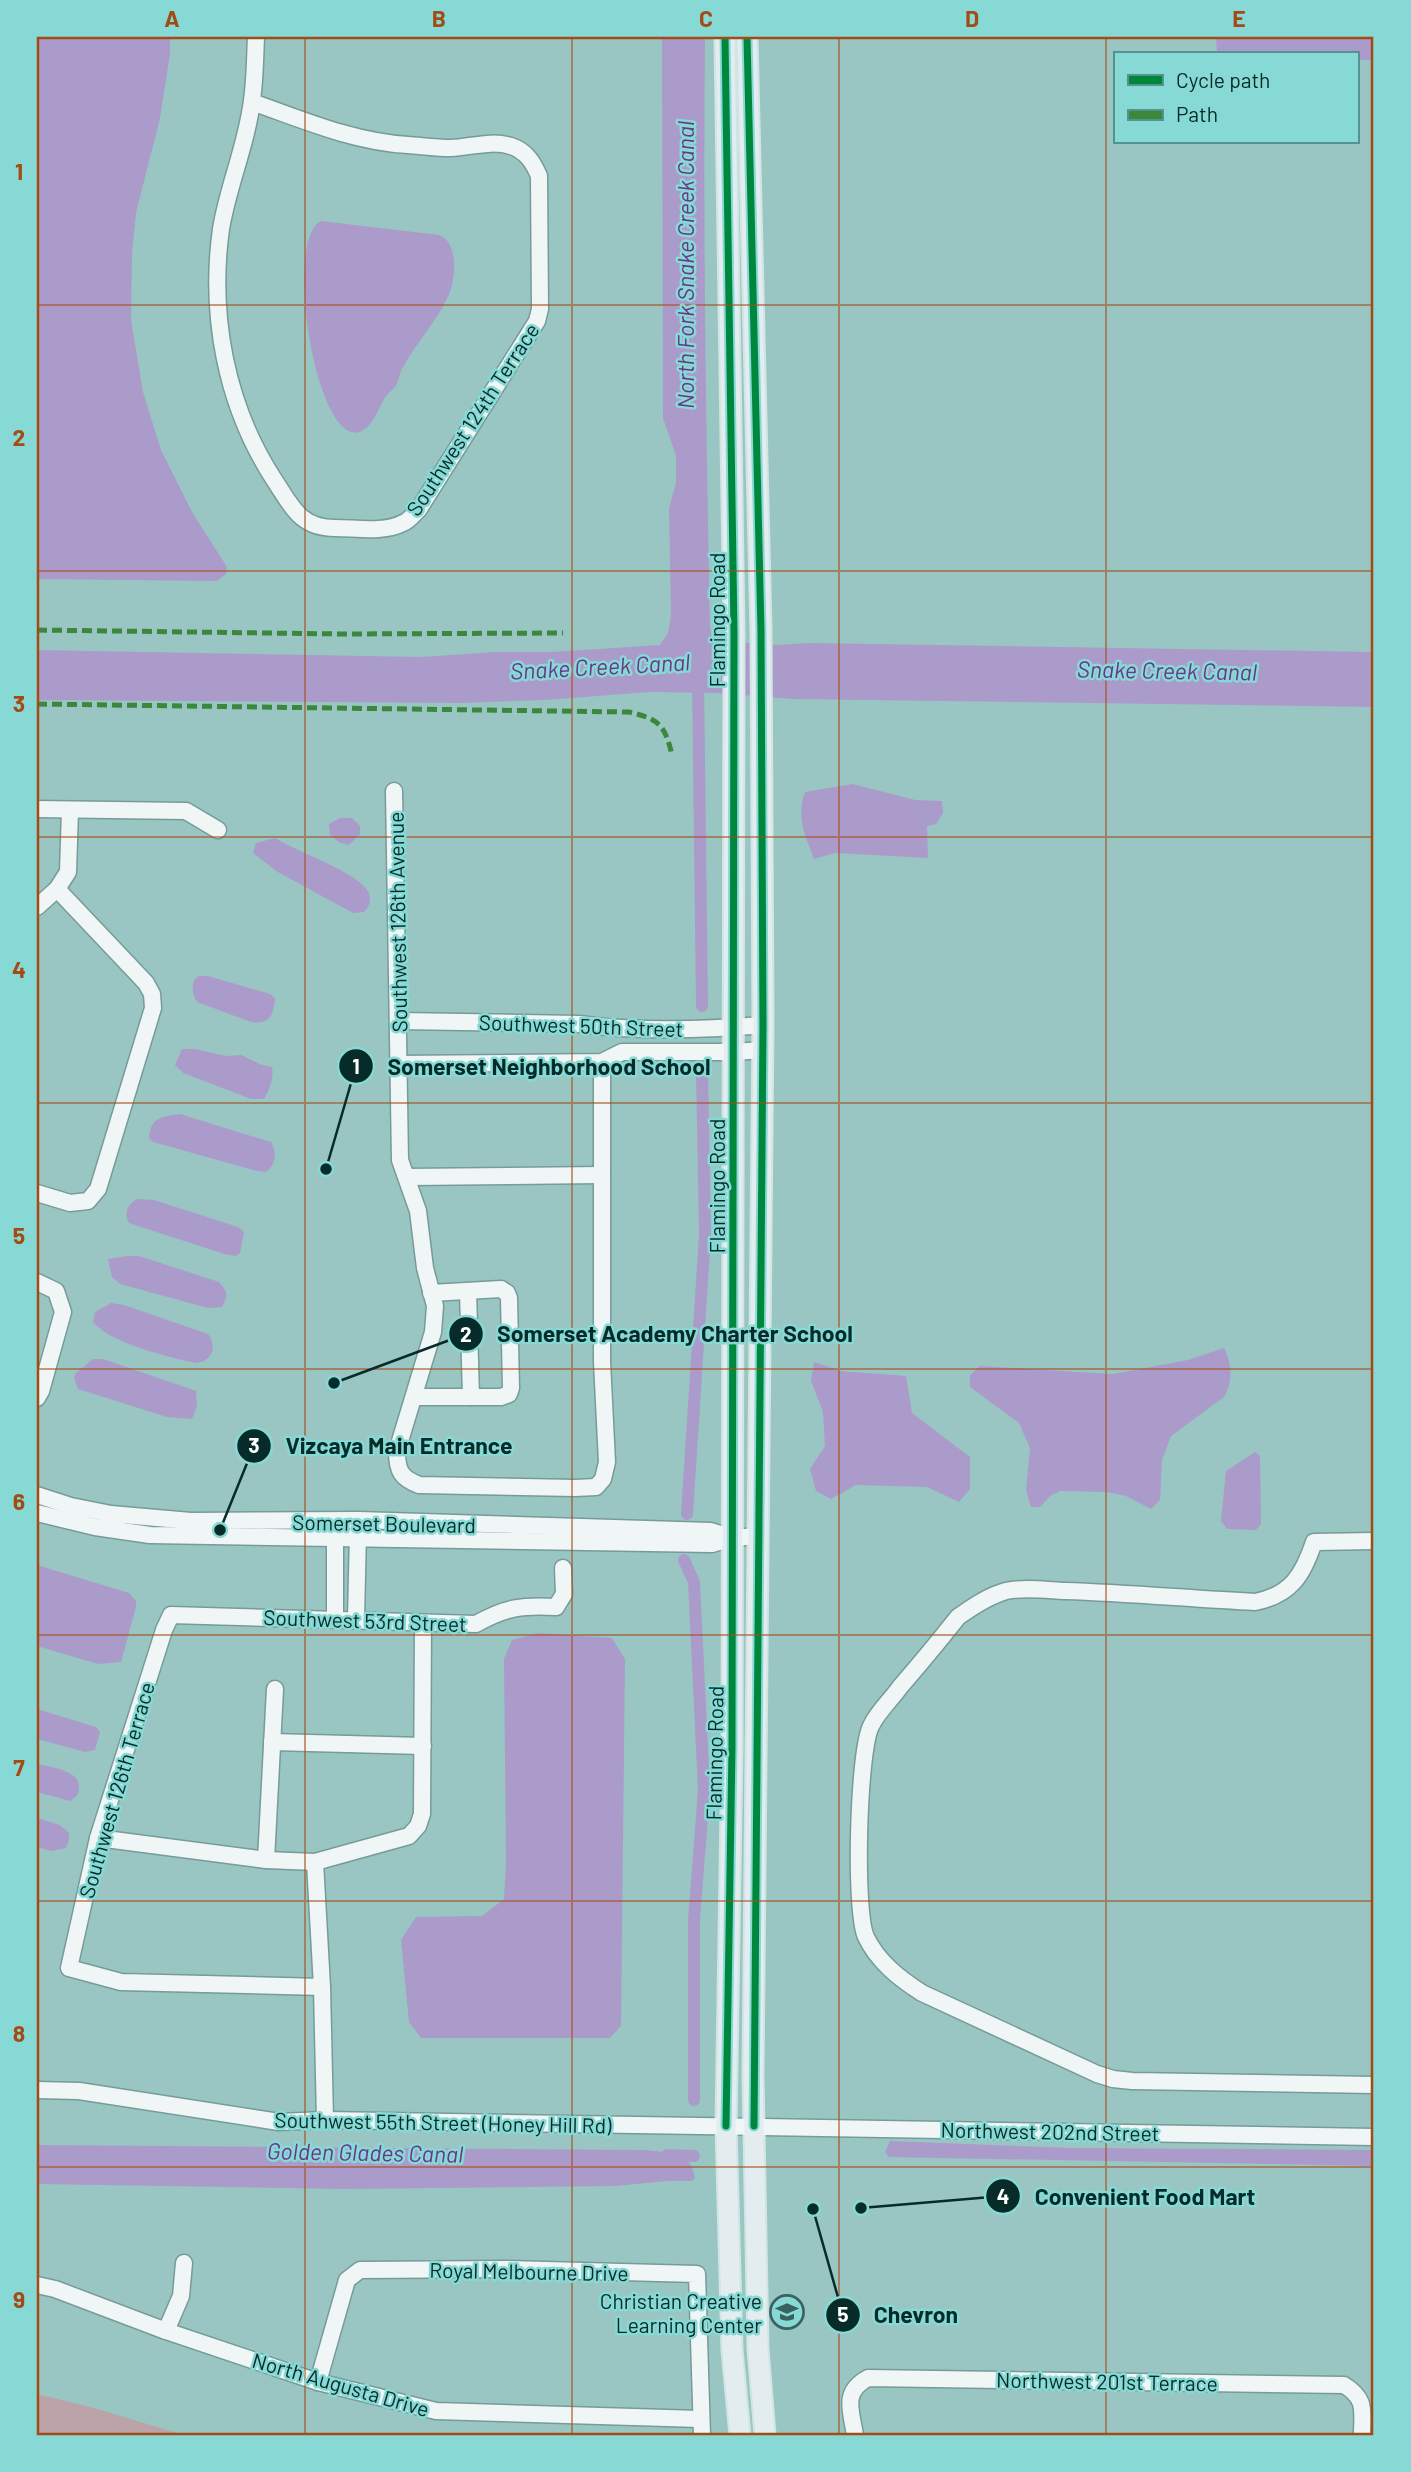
<svg xmlns="http://www.w3.org/2000/svg" width="1411" height="2472" font-family="Barlow,sans-serif">
<style>
.green{fill:#bba3a8}
.water{fill:#aa9bcb}
.lines{fill:none;stroke-linecap:round;stroke-linejoin:round}
.canal{stroke:#aa9bcb;stroke-width:12}
.minor-casing{stroke:#769b99;stroke-width:19}
.major-casing{stroke:#d1e5e4;stroke-width:23}
.minor{stroke:#f0f6f6;stroke-width:16}
.major{stroke:#e3edf0;stroke-width:19}
.quiet{stroke:#3b873c;stroke-width:5;stroke-dasharray:10 5;stroke-linecap:butt}
.cycleway-casing{stroke:#86d9d4;stroke-width:11}
.cycleway{stroke:#00873e;stroke-width:7}
.grid{fill:none;stroke:#a44b15;stroke-width:2;stroke-opacity:0.55}
.labels{text-anchor:middle;dominant-baseline:central;stroke-width:5;stroke-linejoin:round;paint-order:stroke}
.street-label{font-size:21px;fill:#062b29;stroke:#86d9d4}
.poi-label{font-size:21px;fill:#062b29;stroke:#86d9d4;text-anchor:end}
.water-label{font-size:23px;font-style:italic;fill:#6b358b;stroke:#86d9d4}
.leader{fill:none;stroke:#062b29;stroke-width:2.5}
.callout-dot{fill:#062b29;stroke:#86d9d4;stroke-width:2.5}
.mark-label{font-size:21px;text-anchor:middle;font-weight:bold;fill:#fff}
.callout-label{font-size:23px;text-anchor:middle;font-weight:bold;fill:#062b29;stroke:#86d9d4;stroke-width:5;stroke-linejoin:round;paint-order:stroke}
.neatline{fill:none;stroke:#a44b15;stroke-width:2.5}
.grid-label{font-size:23px;text-anchor:middle;font-weight:bold;fill:#a44b15}
</style>
<rect width="100%" height="100%" fill="#99c6c3"/>
<polygon class="green" points="37,2394 94,2408 184,2435 37,2435"/>
<g class="water">
<polygon points="37,37 170,37 170,54 160,118 136,213 132,253 131,320 143,392 161,450 192,512 227,567 226,574 217,581 37,579"/>
<path d="M662 37H705C703 234 706 431 710 628L712 636 717 641 779 645 808 643 1374 652V707L793 699 717 693 650 692 545 700 461 703 37 700V650L422 657 494 652H552L660 645 668 633 671 615 669 508 676 483V456L663 418Z"/>
<polygon points="1216,37 1374,37 1374,60 1357,60 1357,54 1217,54"/>
<path d="M321 221 439 235C458 242 456 275 450 292 438 321 416 342 402 369 399 374 399 380 397 384 394 389 389 392 386 396 379 406 374 425 362 431 317 454 282 239 321 221Z"/>
<path d="M853 784 915 800 942 801 943 813 936 824 927 826 928 858 835 853 814 859C805 834 796 819 805 792Z"/>
<polygon points="340,818 352,818 360,826 360,834 349,845 339,842 330,835 329,824"/>
<path d="M275 838C295 851 357 872 368 891 372 899 370 906 364 912L353 913 276 871 253 853 256 843Z"/>
<path d="M199 976H208L270 994 275 998C274 1015 269 1025 251 1022L197 1002C192 994 192 989 194 980Z"/>
<path d="M182 1049H195L226 1056 241 1055 262 1065 272 1067C274 1078 270 1089 264 1099H251L183 1073 175 1065Z"/>
<path d="M180 1114 271 1142C277 1153 276 1164 266 1172L257 1171 153 1142 149 1138C150 1118 162 1116 180 1114Z"/>
<path d="M137 1199 154 1200 238 1227 244 1232 240 1253 236 1256 224 1254 129 1223C123 1213 128 1204 137 1199Z"/>
<path d="M127 1256H139L219 1282C227 1291 229 1295 222 1307L208 1308 120 1284 112 1277 108 1259Z"/>
<path d="M111 1303 124 1305 208 1334C217 1347 213 1360 197 1363 170 1358 110 1343 93 1322L95 1312Z"/>
<path d="M1224 1348C1232 1362 1233 1383 1224 1397L1171 1436 1162 1460 1160 1500 1151 1509 1126 1496 1107 1492 1060 1491 1050 1496 1040 1507H1031L1026 1490 1030 1448 1019 1423 970 1387V1375L980 1366 1113 1374 1188 1360Z"/>
<polygon points="93,1359 103,1359 196,1391 197,1405 192,1419 167,1417 78,1389 74,1378 76,1373"/>
<polygon points="814,1362 841,1371 906,1376 912,1413 970,1457 970,1489 959,1502 927,1487 856,1485 831,1499 816,1491 810,1469 825,1446 823,1412 811,1381"/>
<polygon points="1255,1452 1260,1456 1261,1524 1256,1530 1227,1529 1221,1521 1226,1471"/>
<polygon points="37,1565 129,1593 136,1601 136,1607 121,1662 98,1664 37,1646"/>
<polygon points="538,1633 612,1638 625,1659 621,2026 610,2038 421,2038 409,2022 401,1940 416,1917 482,1916 504,1899 506,1862 504,1659 512,1640"/>
<polygon points="37,1709 96,1727 100,1732 95,1750 85,1752 37,1739"/>
<path d="M37 1764C49 1767 80 1770 79 1787 79 1794 76 1797 70 1801L37 1792Z"/>
<polygon points="37,1818 60,1825 69,1833 69,1840 66,1848 51,1851 37,1847"/>
<polygon points="890,2141 1070,2148 1374,2150 1374,2166 889,2157 885,2152"/>
<path d="M37 2145 644 2150C668 2153 691 2150 695 2178L692 2181H668L615 2186 344 2189 37 2184Z"/>
</g>
<g class="lines">
<g class="canal">
<polyline points="698,677 702,1006"/>
<polyline points="687,1514 705,1235 702,1071"/>
<polyline points="684,1560 694,1582 704,1790 694,1920 694,2100"/>
<polyline points="667,2155 694,2156"/>
</g>
<g class="minor-casing">
<g id="minor">
<path d="M252 102C303 120 354 142 408 145 422 146 437 148 451 148 471 147 492 140 511 146 526 151 533 162 539 176L540 309 537 321 419 509C414 514 409 521 403 523 384 533 356 528 335 528 299 528 291 505 273 478 226 405 209 315 221 229 228 186 247 144 252 100 255 79 255 58 256 37"/>
<path d="M394 791 400 1160 418 1211 425 1268 435 1306 433 1332 397 1451C397 1471 401 1478 419 1485L575 1488 596 1487 603 1479 607 1462 602 1362V1062"/>
<polyline points="37,809 186,811 218,830"/>
<polyline points="37,907 57,889 68,872 70,810"/>
<path d="M399 1021 579 1024C639 1032 703 1030 763 1025"/>
<polyline points="398,1064 602,1062 622,1052 734,1052 763,1050"/>
<polyline points="407,1177 602,1175"/>
<polyline points="37,1193 70,1203 88,1201 98,1189 153,1008 152,994 146,983 57,889"/>
<polyline points="37,1282 56,1291 63,1312 41,1391 37,1398"/>
<polyline points="468,1291 471,1397"/>
<polyline points="415,1397 501,1397 509,1394 511,1388 509,1298 507,1293 501,1289 431,1293"/>
<polyline points="37,1495 71,1506 111,1514 191,1521 359,1520 711,1531 732,1538"/>
<polyline points="37,1513 95,1527 150,1535 712,1544 732,1538 758,1536"/>
<path d="M1374 1541 1314 1542C1303 1575 1291 1595 1255 1602 1192 1599 1129 1593 1065 1591 1046 1590 1024 1587 1006 1591 988 1596 972 1607 958 1617 939 1641 920 1664 900 1687 891 1700 878 1711 871 1726 858 1752 854 1911 866 1937 878 1962 900 1979 922 1993L1097 2074 1113 2079 1132 2081 1374 2085"/>
<polyline points="335,1619 335,1530"/>
<polyline points="356,1619 358,1531"/>
<polyline points="272,1742 423,1746"/>
<polyline points="98,1838 266,1860 315,1862 409,1836 418,1826 422,1814 423,1623"/>
<polyline points="266,1860 275,1689"/>
<polyline points="315,1862 322,1987 325,2120"/>
<path d="M322 1987 121 1982 69 1968 98 1838 164 1630 171 1615 476 1624C506 1607 523 1605 556 1607L564 1594 563 1568"/>
<polyline points="37,2090 79,2091 279,2122 325,2120 1374,2137"/>
<polyline points="37,2285 55,2289 166,2331 318,2382 436,2411 700,2419"/>
<polyline points="166,2331 181,2296 184,2263"/>
<polyline points="318,2382 347,2280 360,2270 506,2269 697,2274 702,2435"/>
<path d="M855 2435C851 2410 842 2392 868 2378L1344 2385C1367 2399 1362 2411 1362 2435"/>
</g>
</g>
<g class="major-casing">
<g id="major">
<polyline points="725,37 734,633 732,1747 726,2126 732,2350 740,2435"/>
<polyline points="747,37 761,631 763,1025 753,2075 758,2349 765,2435"/>
</g>
</g>
<use href="#minor" class="minor"/>
<use href="#major" class="major"/>
<g class="quiet">
<polyline points="37,630 343,634 563,633"/>
<path d="M37 704 629 712C659 719 665 725 672 755"/>
</g>
<g class="cycleway-casing">
<g id="cycleway">
<polyline points="725,37 734,633 732,1747 726,2126"/>
<polyline points="747,37 761,631 763,1025 754,2126"/>
</g>
</g>
<use href="#cycleway" class="cycleway"/>
</g>
<path class="grid" d="M305 37V2435M572 37V2435M839 37V2435M1106 37V2435M37 305H1374M37 571H1374M37 837H1374M37 1103H1374M37 1369H1374M37 1635H1374M37 1901H1374M37 2167H1374"/>
<defs>
<g id="school-ring" transform="scale(1.75)"><circle r="9.5" fill="#86d9d4" stroke="#39615f" stroke-width="1.5"/><path d="M0-5L7-2L0 1L-7-2ZM-4 1L0 2.5L4 1V4Q0 6-4 4Z" fill="#39615f"/></g>
</defs>
<g fill-rule="evenodd">
<use href="#school-ring" x="787" y="2312"/>
</g>
<g class="labels">
<g class="street-label">
<text transform="translate(472 419) rotate(-57)">Southwest 124th Terrace</text>
<text transform="translate(716 620) rotate(-90)">Flamingo Road</text>
<text transform="translate(397 922) rotate(-91)">Southwest 126th Avenue</text>
<text transform="translate(581 1025) rotate(2)">Southwest 50th Street</text>
<text transform="translate(716 1186) rotate(-90)">Flamingo Road</text>
<text transform="translate(384 1523) rotate(1)">Somerset Boulevard</text>
<text transform="translate(365 1620) rotate(2)">Southwest 53rd Street</text>
<text transform="translate(714 1753) rotate(-89)">Flamingo Road</text>
<text transform="translate(116 1790) rotate(-74)">Southwest 126th Terrace</text>
<text transform="translate(443 2122) rotate(1)">Southwest 55th Street (Honey Hill Rd)</text>
<text transform="translate(1050 2131) rotate(1)">Northwest 202nd Street</text>
<text transform="translate(529 2271) rotate(1)">Royal Melbourne Drive</text>
<text transform="translate(1107 2381) rotate(1)">Northwest 201st Terrace</text>
<text transform="translate(341 2384) rotate(16)">North Augusta Drive</text>
</g>
<g class="poi-label">
<text x="762" y="2300">Christian Creative<tspan x="762" dy="24">Learning Center</tspan></text>
</g>
<g class="water-label">
<text transform="translate(685 265) rotate(-90)">North Fork Snake Creek Canal</text>
<text transform="translate(600 666) rotate(-3)">Snake Creek Canal</text>
<text transform="translate(1167 670) rotate(1)">Snake Creek Canal</text>
<text transform="translate(365 2152) rotate(1)">Golden Glades Canal</text>
</g>
</g>
<path class="leader" d="M326 1169L356 1066M334 1383L466 1334M220 1530L254 1446M861 2208L1003 2196M813 2209L843 2315"/>
<g class="callout-dot">
<circle cx="326" cy="1169" r="7"/>
<circle cx="334" cy="1383" r="7"/>
<circle cx="220" cy="1530" r="7"/>
<circle cx="861" cy="2208" r="7"/>
<circle cx="813" cy="2209" r="7"/>
<circle cx="356" cy="1066" r="18"/>
<circle cx="466" cy="1334" r="18"/>
<circle cx="254" cy="1446" r="18"/>
<circle cx="1003" cy="2196" r="18"/>
<circle cx="843" cy="2315" r="18"/>
</g>
<g class="mark-label">
<text x="356" y="1074">1</text>
<text x="466" y="1342">2</text>
<text x="254" y="1453">3</text>
<text x="1003" y="2204">4</text>
<text x="843" y="2322">5</text>
</g>
<g class="callout-label">
<text x="549" y="1075">Somerset Neighborhood School</text>
<text x="675" y="1342">Somerset Academy Charter School</text>
<text x="399" y="1454">Vizcaya Main Entrance</text>
<text x="1145" y="2205">Convenient Food Mart</text>
<text x="916" y="2323">Chevron</text>
</g>
<rect width="1411" height="2472" fill="none" stroke="#86d9d4" stroke-width="77"/>
<rect x="1114" y="52" width="245" height="91" fill="#86d9d4" stroke="#539390" stroke-width="2"/>
<rect x="1128" y="75" width="35" height="10" fill="#00873e" stroke="#539390" stroke-width="2"/>
<text x="1176" y="88" font-size="21" fill="#062b29">Cycle path</text>
<rect x="1128" y="110" width="35" height="10" fill="#3b873c" stroke="#539390" stroke-width="2"/>
<text x="1176" y="122" font-size="21" fill="#062b29">Path</text>
<rect x="38" y="38" width="1334" height="2396" class="neatline"/>
<g class="grid-label">
<text x="172" y="27">A</text>
<text x="439" y="27">B</text>
<text x="706" y="27">C</text>
<text x="972" y="27">D</text>
<text x="1239" y="27">E</text>
<text x="19" y="180">1</text>
<text x="19" y="446">2</text>
<text x="19" y="712">3</text>
<text x="19" y="978">4</text>
<text x="19" y="1244">5</text>
<text x="19" y="1510">6</text>
<text x="19" y="1776">7</text>
<text x="19" y="2042">8</text>
<text x="19" y="2308">9</text>
</g>
</svg>
